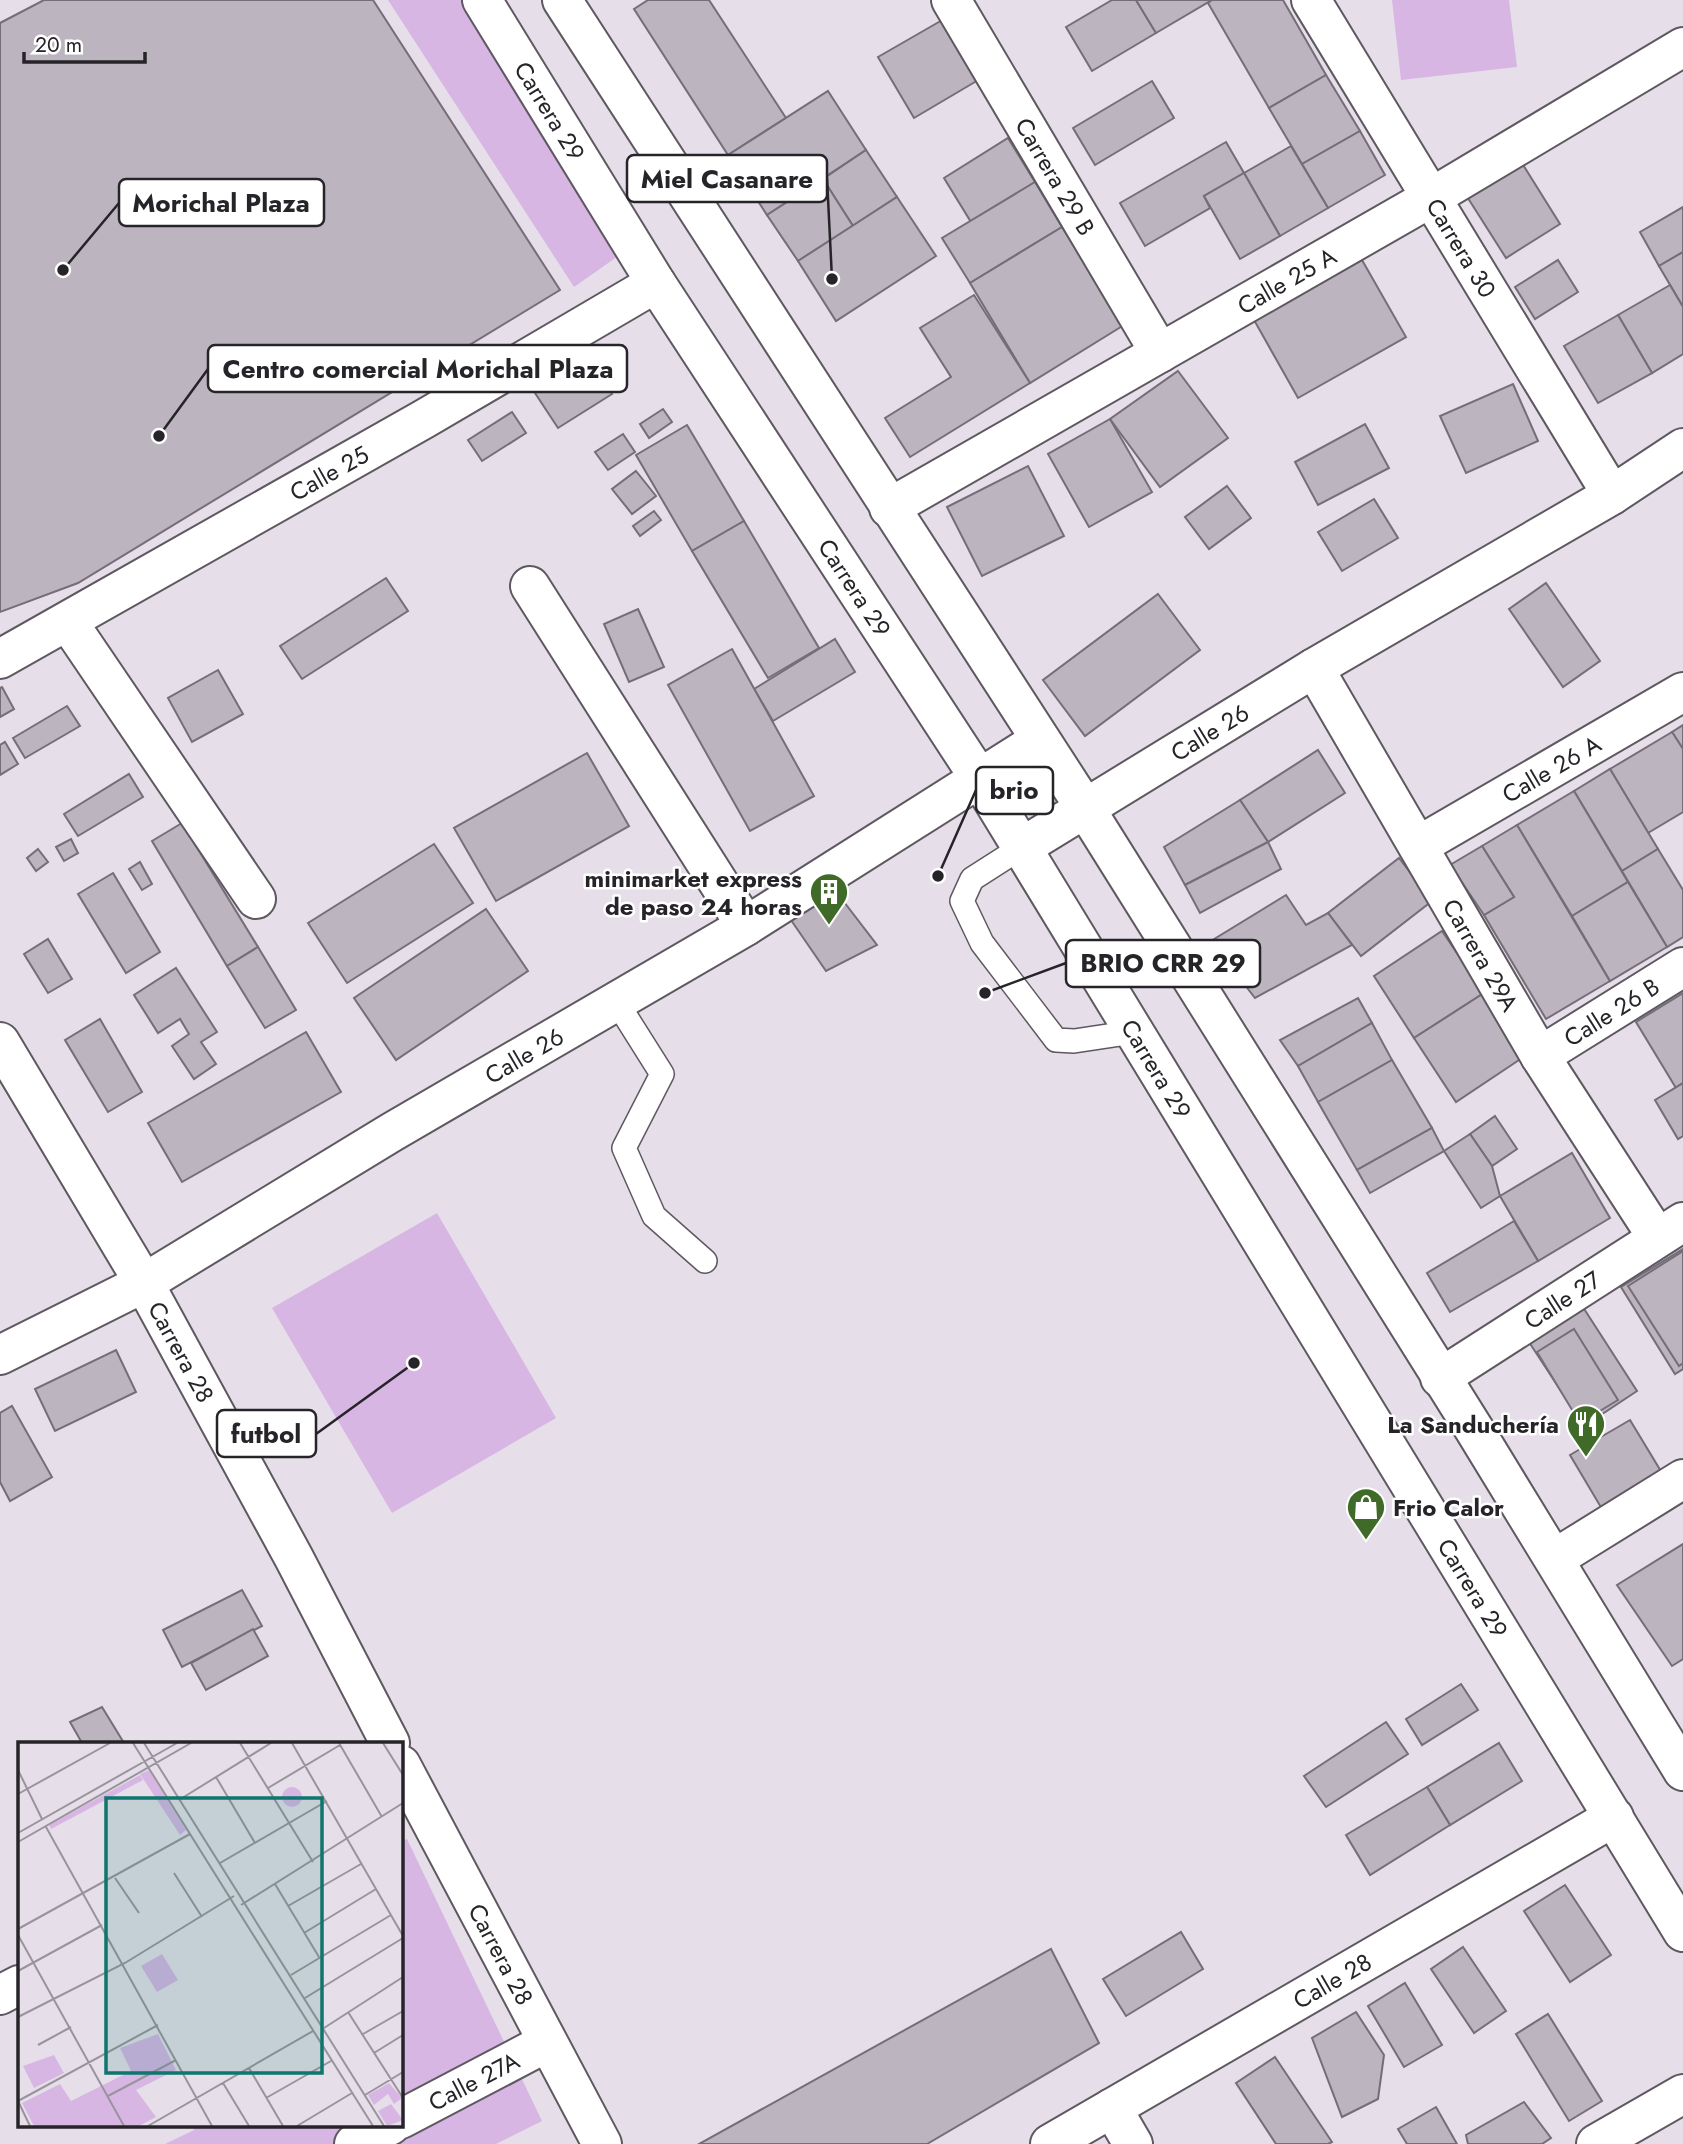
<svg xmlns="http://www.w3.org/2000/svg" width="1683" height="2144" font-family="Jost,sans-serif">
<style>
.green{fill:#d7b6e4}
.building{fill:#bcb4bf;stroke:#756e78;stroke-width:2}
.lines{fill:none;stroke-linecap:round;stroke-linejoin:round}
.lane-casing{stroke:#5f5861;stroke-width:26}
.street-casing{stroke:#5f5861;stroke-width:42}
.secondary-casing{stroke:#5f5861;stroke-width:42}
.lane{stroke:#fff;stroke-width:23}
.street{stroke:#fff;stroke-width:38}
.secondary{stroke:#fff;stroke-width:38}
.labels{text-anchor:middle;dominant-baseline:central;stroke-width:5;stroke-linejoin:round;paint-order:stroke}
.street-label{font-size:24px;fill:#262428;stroke:#fff}
.poi-label{font-size:24px;font-weight:bold;fill:#262428;stroke:#fff;text-anchor:end}
.inset-road{fill:none;stroke:#99949c;stroke-width:2}
.view{fill:#0f766e;fill-opacity:0.15;stroke:#0f766e;stroke-width:3.5}
.inset-edge{fill:none;stroke:#262428;stroke-width:3.5}
.leader{fill:none;stroke:#262428;stroke-width:2.5}
.callout-dot{fill:#262428;stroke:#fff;stroke-width:2.5}
.callout{fill:#fff;stroke:#262428;stroke-width:2.5}
.callout-label{font-size:26px;text-anchor:middle;font-weight:bold;fill:#262428}
</style>
<rect width="100%" height="100%" fill="#e6dfe9"/>
<g class="green">
<polygon points="388,0 466,0 624,252 574,287"/>
<polygon points="1392,0 1509,0 1517,67 1401,80"/>
<polygon points="437,1213 556,1418 392,1513 272,1308"/>
<polygon points="407,1839 542,2121 496,2144 165,2144 194,2130 192,2125 401,2125 401,1841"/>
</g>
<g class="building">
<polygon points="44,0 373,0 560,290 78,583 0,612 0,23"/>
<polygon points="648,0 709,0 786,118 728,155 634,9"/>
<polygon points="1112,0 1136,0 1156,33 1092,71 1066,27"/>
<polygon points="1136,0 1212,0 1156,33"/>
<polygon points="1212,0 1283,0 1326,75 1269,108 1208,3"/>
<polygon points="944,19 980,79 914,118 878,57"/>
<polygon points="1326,75 1360,131 1302,164 1269,108"/>
<polygon points="1152,81 1174,118 1095,165 1073,128"/>
<polygon points="828,91 866,150 767,215 728,155"/>
<polygon points="1360,131 1385,175 1328,208 1302,164"/>
<polygon points="1008,138 1035,182 971,222 944,178"/>
<polygon points="1226,142 1244,173 1204,196 1210,208 1145,246 1120,203"/>
<polygon points="1291,146 1328,208 1280,236 1244,173"/>
<polygon points="866,150 897,197 853,226 823,179"/>
<polygon points="1520,160 1560,224 1506,258 1466,195"/>
<polygon points="1244,173 1280,236 1240,259 1204,196"/>
<polygon points="823,179 853,226 798,261 767,215"/>
<polygon points="1035,182 1062,227 970,283 942,238"/>
<polygon points="897,197 936,256 836,321 798,261"/>
<polygon points="1683,207 1683,252 1659,266 1640,232"/>
<polygon points="1062,227 1124,325 1030,383 970,283"/>
<polygon points="1683,252 1683,307 1659,266"/>
<polygon points="1362,260 1406,337 1298,398 1254,320"/>
<polygon points="1558,260 1578,292 1535,319 1515,287"/>
<polygon points="1670,285 1683,307 1683,354 1652,373 1618,315"/>
<polygon points="974,295 1030,383 910,457 885,418 951,377 920,328"/>
<polygon points="1618,315 1652,373 1598,403 1564,346"/>
<polygon points="588,359 612,394 558,428 535,393"/>
<polygon points="1178,371 1228,438 1160,487 1110,419"/>
<polygon points="1513,384 1538,441 1466,473 1440,416"/>
<polygon points="663,409 672,422 649,438 640,424"/>
<polygon points="512,412 526,433 482,461 468,440"/>
<polygon points="1110,419 1152,492 1089,527 1048,454"/>
<polygon points="1365,424 1389,468 1318,505 1295,462"/>
<polygon points="687,425 744,521 692,551 636,455"/>
<polygon points="623,434 635,452 608,470 595,452"/>
<polygon points="1028,466 1064,536 982,576 947,507"/>
<polygon points="636,471 656,496 632,514 612,489"/>
<polygon points="1227,486 1251,518 1209,549 1185,517"/>
<polygon points="1374,499 1398,538 1342,571 1318,532"/>
<polygon points="654,511 661,520 640,536 633,526"/>
<polygon points="744,521 819,648 768,678 692,551"/>
<polygon points="386,578 408,611 302,679 280,646"/>
<polygon points="1546,583 1600,661 1563,687 1509,609"/>
<polygon points="1158,594 1200,650 1085,736 1043,680"/>
<polygon points="638,609 664,667 629,682 604,624"/>
<polygon points="835,639 855,672 773,721 754,689"/>
<polygon points="732,649 814,796 750,831 668,685"/>
<polygon points="218,670 243,714 192,742 168,698"/>
<polygon points="2,687 14,709 0,717 0,688"/>
<polygon points="67,706 80,726 25,758 13,738"/>
<polygon points="1683,725 1683,749 1672,732"/>
<polygon points="1672,732 1683,749 1683,812 1648,833 1610,769"/>
<polygon points="5,742 18,764 0,775 0,745"/>
<polygon points="1318,750 1345,793 1268,842 1240,800"/>
<polygon points="587,753 629,826 496,901 454,828"/>
<polygon points="1610,769 1658,849 1622,871 1574,791"/>
<polygon points="129,774 143,797 78,836 64,814"/>
<polygon points="1574,791 1628,882 1572,916 1517,825"/>
<polygon points="1240,800 1268,842 1185,885 1164,847"/>
<polygon points="182,823 258,947 227,966 152,841"/>
<polygon points="1517,825 1610,981 1546,1019 1484,915 1514,897 1482,846"/>
<polygon points="71,839 78,853 64,861 56,847"/>
<polygon points="1268,842 1281,869 1200,913 1185,885"/>
<polygon points="434,844 473,903 347,983 308,923"/>
<polygon points="1482,846 1514,897 1484,915 1450,865"/>
<polygon points="38,849 48,862 36,871 27,858"/>
<polygon points="1658,849 1683,890 1683,937 1667,947 1622,871"/>
<polygon points="1399,858 1432,901 1361,956 1328,913"/>
<polygon points="140,862 152,884 142,890 129,869"/>
<polygon points="113,873 160,952 126,973 78,894"/>
<polygon points="1628,882 1667,947 1610,981 1572,916"/>
<polygon points="831,885 877,945 826,971 782,907"/>
<polygon points="1286,895 1306,925 1328,913 1352,945 1255,998 1211,941"/>
<polygon points="486,909 528,971 396,1060 354,998"/>
<polygon points="1442,931 1484,993 1414,1038 1374,976"/>
<polygon points="48,939 72,979 48,993 24,954"/>
<polygon points="258,947 296,1010 265,1028 227,966"/>
<polygon points="176,968 217,1032 201,1042 216,1064 194,1079 172,1046 189,1034 180,1019 158,1033 134,995"/>
<polygon points="1484,993 1525,1056 1456,1102 1414,1038"/>
<polygon points="1683,993 1683,1083 1676,1088 1636,1022"/>
<polygon points="1358,998 1372,1023 1298,1066 1280,1040"/>
<polygon points="100,1019 142,1092 108,1112 65,1040"/>
<polygon points="1372,1023 1392,1060 1318,1102 1298,1066"/>
<polygon points="306,1032 341,1092 182,1182 148,1123"/>
<polygon points="1392,1060 1432,1128 1357,1170 1318,1102"/>
<polygon points="1683,1083 1683,1136 1678,1139 1655,1100"/>
<polygon points="1495,1116 1517,1149 1492,1166 1470,1134"/>
<polygon points="1432,1128 1444,1151 1370,1193 1357,1170"/>
<polygon points="1470,1134 1492,1166 1500,1196 1481,1208 1444,1151"/>
<polygon points="1572,1153 1610,1218 1538,1261 1500,1196"/>
<polygon points="1514,1221 1538,1261 1450,1312 1427,1273"/>
<polygon points="1683,1249 1683,1369 1675,1374 1621,1287"/>
<polygon points="1683,1251 1683,1363 1679,1366 1628,1286"/>
<polygon points="1579,1301 1637,1391 1584,1426 1525,1336"/>
<polygon points="1574,1329 1618,1400 1580,1423 1537,1352"/>
<polygon points="116,1350 136,1392 55,1431 35,1389"/>
<polygon points="12,1406 52,1477 10,1501 0,1482 0,1413"/>
<polygon points="1630,1420 1662,1473 1602,1509 1570,1455"/>
<polygon points="1683,1544 1683,1659 1672,1666 1617,1585"/>
<polygon points="242,1590 262,1626 182,1667 163,1630"/>
<polygon points="253,1629 268,1656 206,1690 191,1663"/>
<polygon points="1461,1684 1478,1710 1422,1745 1406,1719"/>
<polygon points="102,1707 124,1743 82,1743 70,1722"/>
<polygon points="1386,1722 1408,1754 1326,1807 1304,1776"/>
<polygon points="1499,1743 1522,1781 1450,1825 1427,1787"/>
<polygon points="1427,1787 1450,1825 1370,1875 1346,1835"/>
<polygon points="1565,1885 1611,1955 1570,1982 1524,1911"/>
<polygon points="1181,1932 1203,1969 1126,2016 1103,1979"/>
<polygon points="1463,1947 1506,2011 1474,2033 1431,1969"/>
<polygon points="1051,1949 1099,2043 927,2144 699,2144"/>
<polygon points="1405,1983 1442,2045 1404,2067 1368,2006"/>
<polygon points="1356,2012 1384,2055 1378,2099 1342,2117 1312,2038"/>
<polygon points="1548,2014 1602,2101 1569,2121 1516,2034"/>
<polygon points="1275,2057 1332,2142 1328,2144 1276,2144 1236,2083"/>
<polygon points="1524,2102 1551,2138 1542,2144 1468,2144 1466,2135"/>
<polygon points="1436,2107 1457,2144 1407,2144 1398,2129"/>
</g>
<g class="lines">
<g class="lane-casing">
<g id="lane">
<polyline points="1022,847 972,879 962,901 982,943 1056,1040 1074,1041 1134,1032"/>
<polyline points="616,1001 662,1074 624,1148 654,1216 705,1261"/>
</g>
</g>
<g class="street-casing">
<g id="street">
<path id="s1" d="M951 0 1160 353"/>
<path id="s2" d="M1311 0 1612 495"/>
<path id="s3" d="M889 508 1432 197 1683 47"/>
<polyline points="530,586 746,926"/>
<polyline points="68,622 256,899"/>
<path id="s4" d="M0 659 424 419 656 283"/>
<path id="s5" d="M1314 668 1540 1056 1657 1237"/>
<path id="s6" d="M1418 846 1683 692"/>
<path id="s7" d="M1022 847 1314 668 1612 495 1683 448"/>
<path id="s8" d="M0 1042 144 1283 294 1558 390 1743"/>
<path id="s9" d="M1540 1056 1683 967"/>
<path id="s10" d="M0 1355 144 1283 392 1132 746 926 1040 740"/>
<path id="s11" d="M1440 1378 1683 1222"/>
<polyline points="1554,1559 1683,1479"/>
<path id="s12" d="M401 1765 602 2144"/>
<polyline points="0,1995 19,1985"/>
<polyline points="1112,2108 1133,2144"/>
<path id="s13" d="M401 2119 546 2043"/>
<polyline points="354,2144 391,2125"/>
<path id="s14" d="M1050 2144 1614 1817"/>
<polyline points="1596,2144 1683,2094"/>
</g>
</g>
<g class="secondary-casing">
<g id="secondary">
<path id="s15" d="M482 0 656 283 980 779 1683 1932"/>
<polyline points="562,0 1085,808 1474,1429 1683,1771"/>
</g>
</g>
<use href="#lane" class="lane"/>
<use href="#street" class="street"/>
<use href="#secondary" class="secondary"/>
</g>
<defs>
<g id="building-pin" transform="scale(2.0125)"><path d="M0 17L-7.5 6A9.5 9.5 0 1 1 7.5 6Z" fill="#3f6a27" stroke="#fff"/><path d="M-4-6H4V6H1V3H-1V6H-4ZM-2.5-4.3h1.7v1.8h-1.7ZM.8-4.3h1.7v1.8H.8ZM-2.5-1h1.7V.8h-1.7ZM.8-1h1.7V.8H.8Z" fill="#fff"/></g>
<g id="restaurant-pin" transform="scale(2.0125)"><path d="M0 17L-7.5 6A9.5 9.5 0 1 1 7.5 6Z" fill="#3f6a27" stroke="#fff"/><path d="M-5-6h1v4h1v-4h1v4h1v-4h1v5L-1.5 .5V6h-2V.5L-5-1ZM5-6V6H3V1.5H1.5Q1.5-4 5-6Z" fill="#fff"/></g>
<g id="shop-pin" transform="scale(2.0125)"><path d="M0 17L-7.5 6A9.5 9.5 0 1 1 7.5 6Z" fill="#3f6a27" stroke="#fff"/><path d="M-5-2.5h2.3a2.7 3.5 0 0 1 5.4 0H5L5.5 6h-11ZM-1.5-2.5h3a1.5 2.3 0 0 0-3 0Z" fill="#fff"/></g>
</defs>
<g fill-rule="evenodd">
<use href="#building-pin" x="829" y="892"/>
<use href="#restaurant-pin" x="1586" y="1424"/>
<use href="#shop-pin" x="1366" y="1507"/>
</g>
<g class="labels">
<g class="street-label">
<text stroke="none"><textPath href="#s15" startOffset="130">Carrera 29</textPath></text>
<text stroke="none"><textPath href="#s1" startOffset="205">Carrera 29 B</textPath></text>
<text stroke="none"><textPath href="#s2" startOffset="290">Carrera 30</textPath></text>
<text stroke="none"><textPath href="#s3" startOffset="458">Calle 25 A</textPath></text>
<text stroke="none"><textPath href="#s4" startOffset="378">Calle 25</textPath></text>
<text stroke="none"><textPath href="#s15" startOffset="696">Carrera 29</textPath></text>
<text stroke="none"><textPath href="#s7" startOffset="220">Calle 26</textPath></text>
<text stroke="none"><textPath href="#s6" startOffset="154">Calle 26 A</textPath></text>
<text stroke="none"><textPath href="#s5" startOffset="332">Carrera 29A</textPath></text>
<text stroke="none"><textPath href="#s9" startOffset="84">Calle 26 B</textPath></text>
<text stroke="none"><textPath href="#s10" startOffset="604">Calle 26</textPath></text>
<text stroke="none"><textPath href="#s15" startOffset="1264">Carrera 29</textPath></text>
<text stroke="none"><textPath href="#s11" startOffset="145">Calle 27</textPath></text>
<text stroke="none"><textPath href="#s8" startOffset="359">Carrera 28</textPath></text>
<text stroke="none"><textPath href="#s15" startOffset="1872">Carrera 29</textPath></text>
<text stroke="none"><textPath href="#s12" startOffset="214">Carrera 28</textPath></text>
<text stroke="none"><textPath href="#s14" startOffset="326">Calle 28</textPath></text>
<text stroke="none"><textPath href="#s13" startOffset="82">Calle 27A</textPath></text>
</g>
<g class="poi-label">
<text x="802" y="878">minimarket express<tspan x="802" dy="28">de paso 24 horas</tspan></text>
<text x="1559" y="1424">La Sanduchería</text>
<text x="1393" y="1507" text-anchor="start">Frio Calor</text>
</g>
</g>
<g transform="translate(18 1742)">
<rect width="385" height="385" fill="#e6dfe9"/>
<path d="M131 28 168 88 162 93 122 32ZM122 33 125 38 33 87 31 83ZM264 55a10 10 0 1 1 20 0a10 10 0 1 1-20 0ZM144 212 160 238 139 250 123 224ZM140 292 158 328 118 348 138 375 121 384H16L4 361 42 342 53 359 113 329 102 306ZM36 313 46 331 16 346 5 324ZM371 341 384 356 376 362 370 352 356 363 350 353ZM373 362 385 378 369 384 360 369Z" fill="#d7b6e4"/>
<path class="inset-road" d="M115 1 355 384M126 1 366 384M222 1 295 120M274 1 385 194M321 1 364 75M365 1 385 33M0 28 24 77M198 35 237 101M250 46 322 3M0 52 92 1M161 58 253 1M28 85 194 384M0 91 159 1M0 100 173 1M202 121 309 59M156 131 184 175M97 136 121 171M257 142 301 215M223 163 385 61M270 164 343 122M0 187 172 92M286 191 358 147M0 193 106 384M0 229 84 183M273 233 373 173M287 256 385 196M330 270 385 356M0 275 107 221 216 154M306 286 385 235M345 292 385 269M20 303 53 285M356 311 385 293M231 326 265 384M205 341 231 384M347 353 385 330M90 354 158 318M248 356 313 319M0 359 140 283M0 359 12 384M130 384 295 289M279 384 334 351"/>
<path class="view" d="M88 56H304V331H88Z"/>
<rect width="385" height="385" class="inset-edge"/>
</g>
<path class="leader" d="M832 279L827 178M63 270L119 203M159 436L208 369M938 876L976 790M985 993L1066 963M414 1363L316 1434"/>
<g class="callout-dot">
<circle cx="832" cy="279" r="7"/>
<circle cx="63" cy="270" r="7"/>
<circle cx="159" cy="436" r="7"/>
<circle cx="938" cy="876" r="7"/>
<circle cx="985" cy="993" r="7"/>
<circle cx="414" cy="1363" r="7"/>
</g>
<g class="callout">
<rect x="627" y="155" width="200" height="47" rx="7"/>
<rect x="119" y="179" width="205" height="47" rx="7"/>
<rect x="208" y="345" width="419" height="47" rx="7"/>
<rect x="976" y="767" width="77" height="47" rx="7"/>
<rect x="1066" y="940" width="194" height="47" rx="7"/>
<rect x="217" y="1410" width="99" height="47" rx="7"/>
</g>
<g class="callout-label">
<text x="727" y="188">Miel Casanare</text>
<text x="221" y="212">Morichal Plaza</text>
<text x="418" y="378">Centro comercial Morichal Plaza</text>
<text x="1014" y="799">brio</text>
<text x="1163" y="972">BRIO CRR 29</text>
<text x="266" y="1443">futbol</text>
</g>
<path d="M24 52v10h121v-10" fill="none" stroke="#262428" stroke-width="3.5"/>
<text x="35" y="52" font-size="21" fill="#262428" stroke="#ffffff" stroke-width="5" paint-order="stroke">20 m</text>
</svg>
